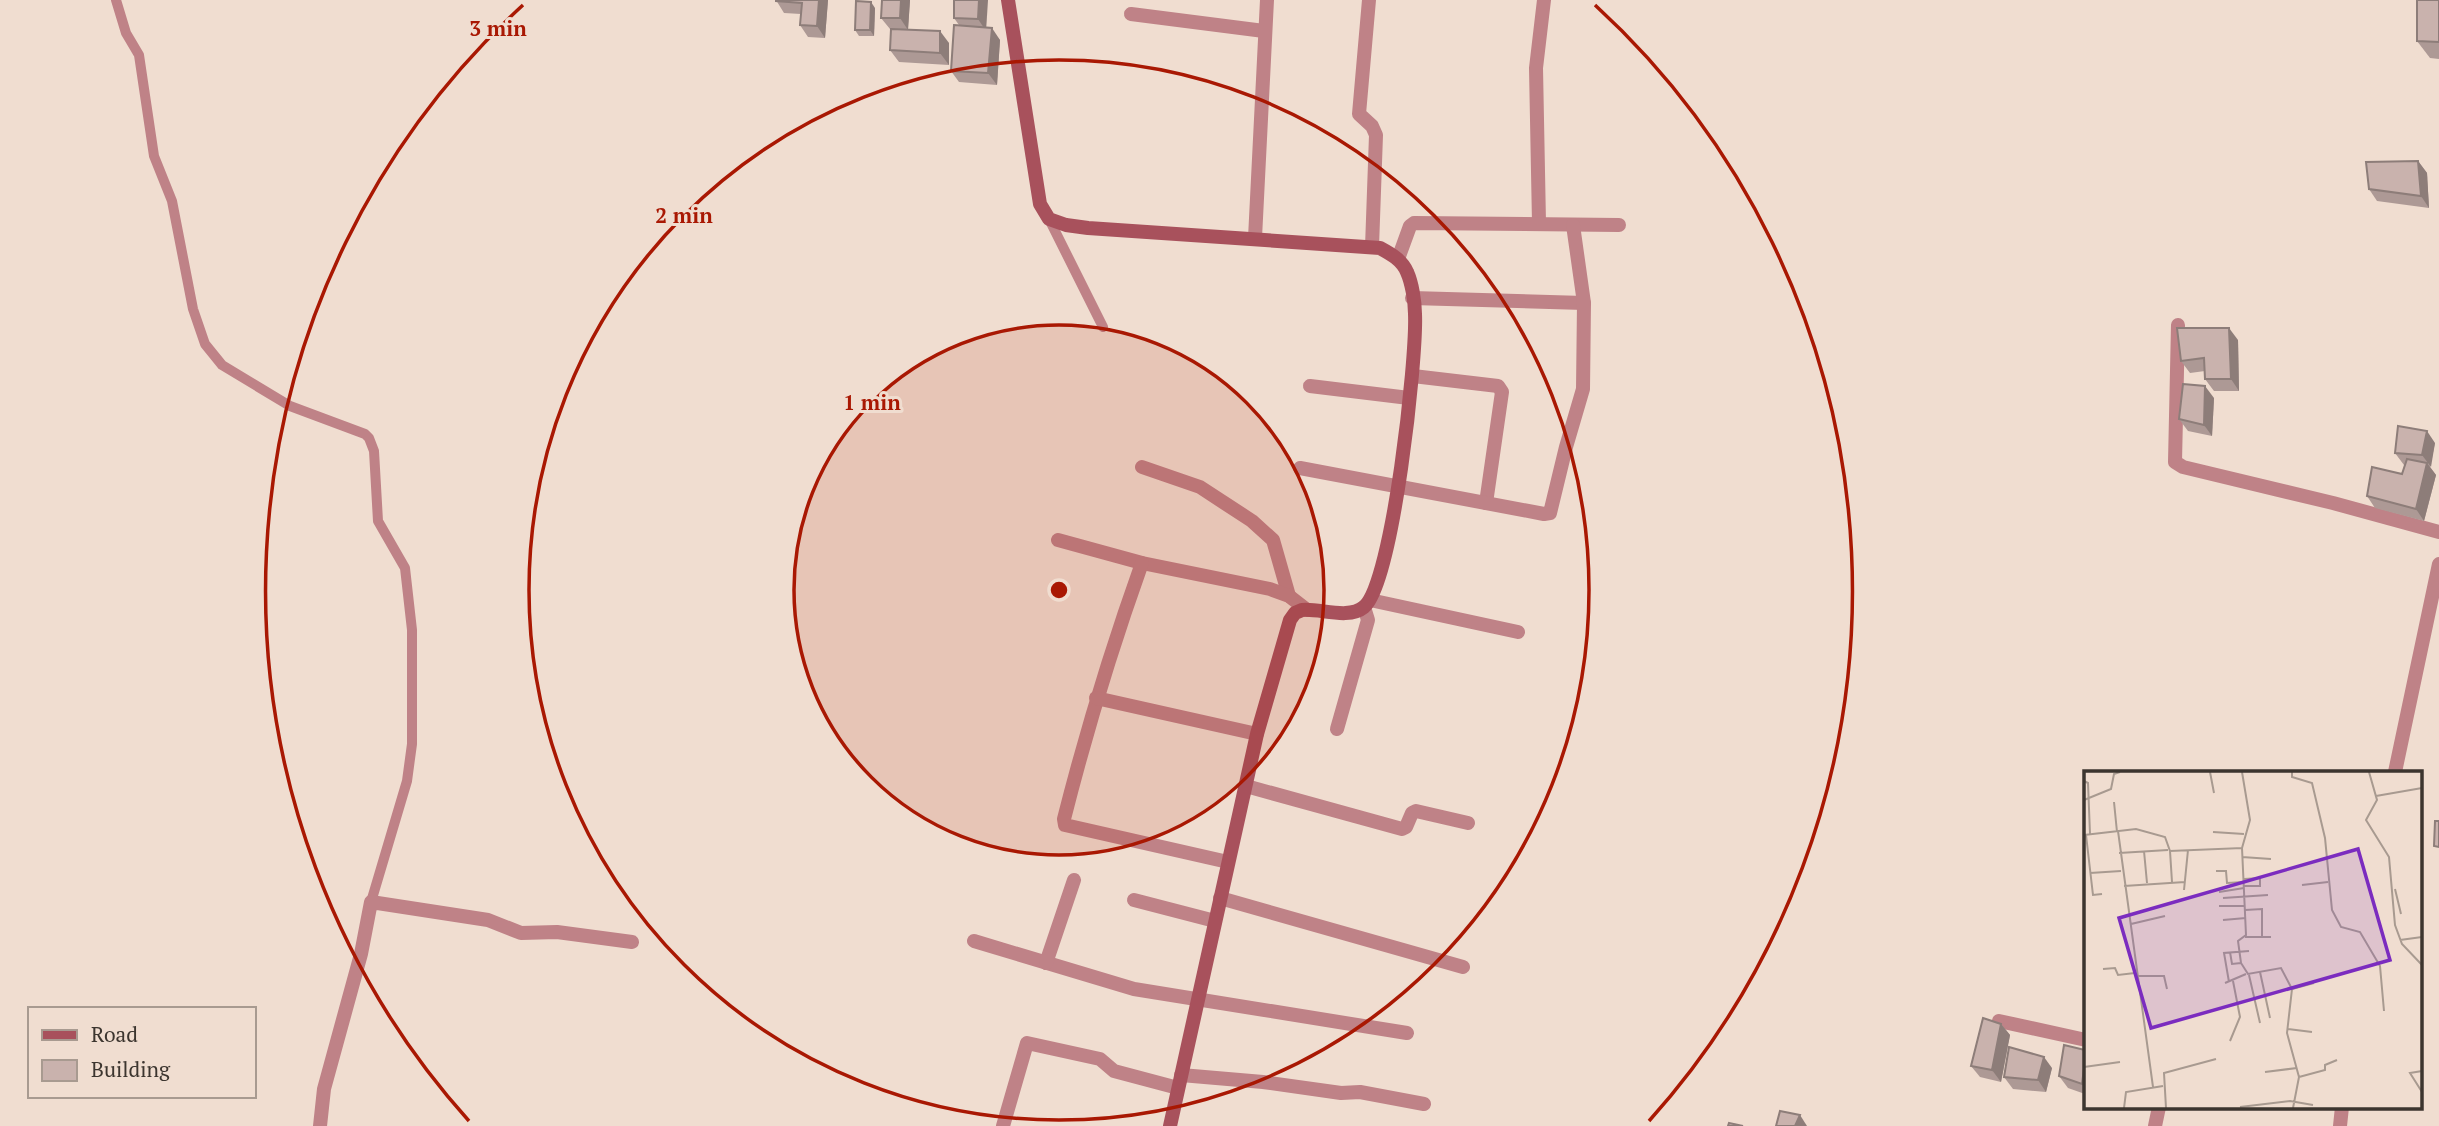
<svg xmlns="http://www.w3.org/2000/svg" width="2439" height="1126" font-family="'PT Serif',serif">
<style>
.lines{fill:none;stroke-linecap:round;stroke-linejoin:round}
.lane{stroke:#bf8287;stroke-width:10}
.street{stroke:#bf8287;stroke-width:14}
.secondary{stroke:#a8515c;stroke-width:14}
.wall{fill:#ad9995}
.shaded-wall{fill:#8d7d79}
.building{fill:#c9b2ad;stroke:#8d7d79;stroke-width:2}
.ring{fill:none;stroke:#a91803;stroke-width:3.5}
.inset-road{fill:none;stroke:#a89a90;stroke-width:2}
.view{fill:#7b2cbf;fill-opacity:0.15;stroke:#7b2cbf;stroke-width:3.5}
.inset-edge{fill:none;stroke:#3c352f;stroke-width:3.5}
.centre{fill:#a91803;stroke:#f0ddd0;stroke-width:3.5}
.ring-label{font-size:21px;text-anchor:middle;font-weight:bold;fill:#a91803;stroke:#f0ddd0;stroke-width:6;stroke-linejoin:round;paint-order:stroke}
</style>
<rect width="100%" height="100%" fill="#f0ddd0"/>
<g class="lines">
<g class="lane">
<polyline points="116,0 126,33 139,55 154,156 172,201 193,309 205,344 222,365 290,406 365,434 369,438 374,451 378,521 405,568 412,630 412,744 407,781 371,902"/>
<polyline points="1049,219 1103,327"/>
</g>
<g class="street">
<polyline points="1369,0 1359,114 1372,126 1376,135 1372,247"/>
<polyline points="1131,14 1264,31"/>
<polyline points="1539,223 1536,68 1544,0"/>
<polyline points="1255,238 1267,0"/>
<polyline points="1398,259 1410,226 1414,223 1619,225"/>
<polyline points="1412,298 1584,303"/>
<polyline points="2178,325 2175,462 2183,467 2333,503 2439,532"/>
<polyline points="1413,376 1498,386 1502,392 1486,503"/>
<polyline points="1310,386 1409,398"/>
<polyline points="1142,467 1200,487 1252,521 1273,540 1289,596"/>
<polyline points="1300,468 1544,514 1550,513 1566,447 1583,389 1584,303 1573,225"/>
<polyline points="1058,540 1142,563 1270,589 1289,596 1307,610"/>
<path d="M1142 563C1112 647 1086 732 1064 819L1065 825 1228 862"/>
<polyline points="1370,600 1518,632"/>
<polyline points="1096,698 1257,734"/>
<polyline points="1337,729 1368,620 1364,607"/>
<polyline points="2395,772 2439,564"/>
<polyline points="1246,786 1402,829 1406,827 1412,813 1416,811 1468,823"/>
<polyline points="1220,898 1463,967"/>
<polyline points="1134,900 1215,921"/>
<polyline points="974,941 1134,989 1407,1033"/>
<polyline points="1046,963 1074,880"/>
<polyline points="1999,1021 2086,1040"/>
<polyline points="1181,1075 1263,1082 1341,1093 1360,1092 1424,1104"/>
<polyline points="320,1126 324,1089 361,954 371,902 488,920 521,933 557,932 632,942"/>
<polyline points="1003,1126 1027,1043 1100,1059 1114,1071 1178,1088"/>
<polyline points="2155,1126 2159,1107"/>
<polyline points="2340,1126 2342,1107"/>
</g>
<path class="secondary" d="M1008 0 1040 204 1049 219 1066 225 1088 228 1380 248C1391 254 1402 260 1407 272 1412 283 1415 302 1415 314 1417 358 1393 582 1364 607 1348 620 1320 608 1302 610L1295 613 1290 620 1257 734 1170 1126"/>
</g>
<g class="wall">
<polygon points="776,0 828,0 825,38 808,37 800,25 801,14 784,13"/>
<polygon points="882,0 910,0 908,29 949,43 949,65 899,62 890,50 891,29 890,29 881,18"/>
<polygon points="954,0 987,0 986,27 1000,40 997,85 959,82 951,71 959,25 954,18"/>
<polygon points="2439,0 2439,59 2430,58 2417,41"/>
<polygon points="875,8 874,36 859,36 855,30"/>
<polygon points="2418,161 2427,173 2429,208 2377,201 2369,189"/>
<polygon points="2238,340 2239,391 2214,391 2205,379 2205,371 2190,373 2181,361"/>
<polygon points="2214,398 2212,436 2188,431 2179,419"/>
<polygon points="2435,443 2430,467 2436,475 2424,521 2375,508 2367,496 2402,474 2405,465 2404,465 2395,453"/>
<polygon points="2001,1024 2010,1035 2001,1082 1980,1077 1971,1066"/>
<polygon points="2085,1050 2085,1094 2068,1088 2059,1076"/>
<polygon points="2052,1068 2046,1092 2013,1089 2004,1077"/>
</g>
<g class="shaded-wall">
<polygon points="819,0 828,0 825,38 817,26"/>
<polygon points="901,0 910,0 908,30 900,18"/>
<polygon points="979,0 988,0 986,31 978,19"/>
<polygon points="871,2 875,8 874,36 870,30"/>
<polygon points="992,28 1000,40 997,85 988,73"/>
<polygon points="940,31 949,43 949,65 940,53"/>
<polygon points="2418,161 2427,173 2429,208 2421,196"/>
<polygon points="2229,328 2238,340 2239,391 2231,379"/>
<polygon points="2205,386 2214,398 2212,436 2204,425"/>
<polygon points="2427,431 2435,443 2431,467 2422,455"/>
<polygon points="2427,463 2436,475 2424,521 2416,509"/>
<polygon points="2001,1024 2010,1035 2001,1082 1992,1070"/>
<polygon points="2044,1057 2052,1068 2046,1092 2038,1080"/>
<polygon points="2085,1061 2085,1089 2082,1084"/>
<polygon points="1800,1115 1807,1126 1795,1126"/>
</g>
<g class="building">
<polygon points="776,0 819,0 817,26 800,25 802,3 776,1"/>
<polygon points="882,0 901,0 900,18 881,18"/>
<polygon points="954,0 979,0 978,19 954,18"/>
<polygon points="2417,0 2439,0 2439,42 2417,41"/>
<polygon points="856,1 871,2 870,30 855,30"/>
<polygon points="954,25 992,28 988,73 951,71"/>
<polygon points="891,29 940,31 940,53 890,50"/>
<polygon points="2418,161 2421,196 2369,189 2366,162"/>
<polygon points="2177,328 2229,328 2231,379 2205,379 2204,358 2181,361"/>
<polygon points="2183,384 2205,386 2204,425 2179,419"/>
<polygon points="2398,426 2427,431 2422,455 2395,453"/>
<polygon points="2407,459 2427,463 2416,509 2367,496 2372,467 2402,474"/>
<polygon points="2435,821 2439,821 2439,847 2434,846"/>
<polygon points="1983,1018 2001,1024 1992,1070 1971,1066"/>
<polygon points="2064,1045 2085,1050 2085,1061 2082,1084 2059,1076"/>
<polygon points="2009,1047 2044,1057 2038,1080 2004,1077"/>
<polygon points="1780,1111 1800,1115 1795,1126 1776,1126"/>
<polygon points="1729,1123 1743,1126 1728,1126"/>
</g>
<circle cx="1059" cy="590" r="265" fill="#a91803" fill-opacity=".12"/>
<g class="ring">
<circle cx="1059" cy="590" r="265"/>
<circle cx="1059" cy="590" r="530"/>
<path d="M469 1121A794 794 0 0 1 523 5M1595 5A794 794 0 0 1 1649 1121"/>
</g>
<g transform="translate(2084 771)">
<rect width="338" height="338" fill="#f0ddd0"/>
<path class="inset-road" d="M126 1 130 22M208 1V6L228 12 241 67 248 139 257 156 276 161 296 195 300 240M285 1 293 29 282 49 305 86 311 154 318 173 338 194M0 10 4 12 6 63M292 25 338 17M0 29 27 18 30 3 36 1M30 31 33 61M34 60 69 316M129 61 160 63M0 64 52 58 81 66 86 80 158 77 162 164 154 170 157 192 164 203 197 197 208 218 203 262 215 306 209 337M2 64 9 124 18 123M158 77 166 49 158 1M60 80 63 112M86 80 88 111M35 82 84 79M158 86 187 88M132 100H142L143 112 160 111M6 102 37 100M160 108 176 107V115H160M218 114 244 111M40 115 101 111M311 118 317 143M100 119 104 79M135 121 160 117M139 127 184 124M135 135H161M161 139 178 138V166M139 149 162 147M47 153 81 145M161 166H187M316 169 338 166M146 181 148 193 157 192M19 198 31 197 34 204 51 202M176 201 186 247M165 204 176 252M51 205H80L83 218M145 211 140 182 165 180M141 212 162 203M208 218 230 212M204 258 228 261M146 270 156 246 149 210M0 296 36 291M338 300 326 302 338 321M181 301 213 297M215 306 241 299V294L253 289M156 336 206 330 229 334M40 337 42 321 79 315M82 337 80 302 132 288"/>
<path class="view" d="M274 78 306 189 67 257 35 147Z"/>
<rect width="338" height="338" class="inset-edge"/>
</g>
<circle cx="1059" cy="590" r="10" class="centre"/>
<g class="ring-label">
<text x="498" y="36">3 min</text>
<text x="684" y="223">2 min</text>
<text x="872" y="410">1 min</text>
</g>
<rect x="28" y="1007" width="228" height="91" fill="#f0ddd0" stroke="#a89a90" stroke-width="2"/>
<rect x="42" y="1030" width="35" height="10" fill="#a8515c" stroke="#a89a90" stroke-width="2"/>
<text x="91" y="1042" font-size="21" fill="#3c352f">Road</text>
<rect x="42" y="1060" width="35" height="21" fill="#c9b2ad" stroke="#a89a90" stroke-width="2"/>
<text x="91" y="1077" font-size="21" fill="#3c352f">Building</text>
</svg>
